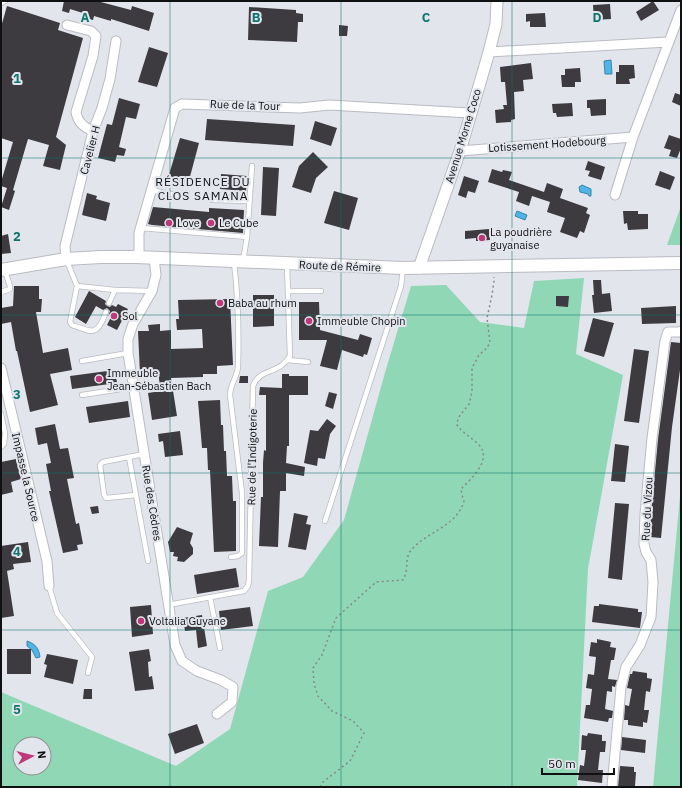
<svg xmlns="http://www.w3.org/2000/svg" width="682" height="788" font-family="'IBM Plex Sans',sans-serif">
<style>
.green{fill:#90d8b5;fill-rule:evenodd}
.water{fill:#4eb5e9;stroke:#3b84a8}
.building{fill:#3d3a40}
.lines{fill:none;stroke-linecap:round;stroke-linejoin:round}
.service-casing{stroke:#b9bbc1;stroke-width:6}
.minor-casing{stroke:#b9bbc1;stroke-width:11}
.tertiary-casing{stroke:#b9bbc1;stroke-width:13}
.secondary-casing{stroke:#b9bbc1;stroke-width:14}
.path{stroke:#86878c;stroke-width:1.5;stroke-dasharray:2 3;stroke-linecap:butt}
.service{stroke:#fff;stroke-width:4.5}
.minor{stroke:#fff;stroke-width:9}
.tertiary{stroke:#fff;stroke-width:11}
.secondary{stroke:#fff;stroke-width:12}
.grid{fill:none;stroke:#0f766e;stroke-width:1;stroke-opacity:0.55}
.poi-dot{fill:#bf3879;stroke:#e3e5ec;stroke-width:1.5}
.labels{text-anchor:middle;dominant-baseline:central;stroke-width:4;stroke-linejoin:round;paint-order:stroke}
.street-label{font-size:11px;fill:#0f1012;stroke:#e3e5ec}
.poi-label{font-size:11px;fill:#0f1012;stroke:#e3e5ec;text-anchor:start}
.neighbourhood-label{font-size:12px;letter-spacing:1px;fill:#0f1012;stroke:#e3e5ec}
.grid-label{font-size:13px;text-anchor:middle;font-weight:bold;fill:#0f766e;stroke:#e3e5ec;stroke-width:4;stroke-linejoin:round;paint-order:stroke}
</style>
<rect width="100%" height="100%" fill="#e3e5ec"/>
<g class="green">
<polygon points="681,206 681,245 667,245"/>
<path d="M584 278 576 354 623 375 588 569 577 787H1V692L176 766 230 729 268 591 303 577 344 520 386 369 411 286 446 285 480 322 524 328 534 281ZM20 744H44V768H20Z"/>
<polygon points="681,485 681,787 653,787"/>
</g>
<g class="water">
<polygon points="611,60 612,74 605,74 604,61"/>
<polygon points="582,185 591,189 591,196 589,196 588,194 580,192 579,187"/>
<polygon points="517,211 527,215 525,220 515,216"/>
<path d="M27 641C36 644 39 649 40 657L36 658 32 650 27 646Z"/>
</g>
<g class="building">
<polygon points="64,1 97,1 131,10 132,6 154,13 149,31 111,19 111,21 94,16 93,20 85,18 86,14 70,9 69,13 62,11"/>
<polygon points="653,1 659,10 641,21 636,12"/>
<polygon points="610,4 611,19 594,20 593,5"/>
<polygon points="7,6 60,23 58,30 83,38 56,137 66,145 60,170 43,166 49,145 28,139 13,190 11,189 15,191 9,210 1,207 7,188 1,186 1,182 13,142 1,138 1,27"/>
<polygon points="249,7 296,10 296,13 303,14 303,22 298,22 297,42 248,40"/>
<polygon points="545,13 546,27 530,27 530,21 526,22 526,14"/>
<polygon points="339,25 348,26 347,36 339,36"/>
<polygon points="149,47 168,53 157,87 138,82"/>
<polygon points="531,63 533,79 523,80 524,91 514,92 515,119 511,120 511,122 496,123 495,110 504,109 503,105 507,105 505,82 501,82 500,67"/>
<polygon points="619,65 634,65 635,78 629,79 630,84 616,84 616,72 619,72"/>
<polygon points="580,68 581,82 575,82 575,87 562,87 561,75 565,75 565,69"/>
<polygon points="675,93 681,95 681,106 672,102"/>
<polygon points="119,98 140,104 136,119 126,117 119,147 126,149 124,156 117,155 115,162 98,158 107,124 112,125"/>
<polygon points="606,99 606,115 591,116 590,108 587,108 587,100"/>
<polygon points="572,103 573,116 557,117 556,113 553,113 552,104"/>
<polygon points="207,119 295,125 293,146 205,140"/>
<polygon points="315,121 337,128 331,146 310,139"/>
<polygon points="669,135 681,139 681,148 677,158 669,156 671,150 664,148"/>
<polygon points="180,138 199,143 188,184 168,178"/>
<polygon points="313,152 328,167 316,178 311,193 292,187 299,166"/>
<polygon points="588,161 605,167 601,180 588,176 590,171 585,170"/>
<polygon points="263,167 279,168 276,216 261,215"/>
<polygon points="492,169 502,172 503,170 512,172 509,180 544,192 547,183 563,189 560,198 588,208 586,213 590,215 584,233 580,231 577,238 560,232 565,218 547,212 550,202 532,196 529,206 516,201 519,192 488,182"/>
<polygon points="660,171 675,177 670,190 655,185"/>
<polygon points="221,174 247,176 246,191 220,189"/>
<polygon points="464,176 479,181 475,193 468,191 466,198 458,195"/>
<polygon points="334,191 358,198 349,230 324,223"/>
<polygon points="87,193 97,196 96,199 110,203 106,221 82,215"/>
<polygon points="153,207 209,212 209,208 244,210 243,233 152,225 148,224"/>
<polygon points="623,211 638,211 638,214 648,214 648,229 628,230 627,223 624,224"/>
<polygon points="489,229 490,240 476,241 476,238 465,239 465,231"/>
<polygon points="8,234 11,253 1,254 1,236"/>
<polygon points="593,280 601,280 602,294 610,293 612,311 594,313 592,295 594,295"/>
<polygon points="14,286 39,286 39,299 42,299 41,312 36,312 43,353 68,348 72,370 50,374 58,405 30,412 17,351 16,351 11,322 1,324 1,308 13,306"/>
<polygon points="89,291 106,301 105,304 107,306 110,307 112,305 116,307 118,304 128,309 117,330 107,325 112,315 109,314 110,311 107,308 103,310 96,306 86,324 75,317"/>
<polygon points="253,295 274,295 274,326 253,327"/>
<polygon points="556,296 569,296 568,307 556,306"/>
<polygon points="230,299 233,365 217,366 217,374 203,374 203,377 171,378 177,416 152,420 148,393 161,391 158,373 140,374 138,331 149,331 148,325 160,324 160,331 171,330 171,349 203,348 202,329 177,330 176,319 179,319 178,300"/>
<polygon points="299,302 319,302 320,330 358,340 360,334 372,338 367,355 364,354 363,357 342,350 337,370 320,366 327,340 299,340"/>
<polygon points="676,306 676,323 642,324 641,308"/>
<polygon points="593,318 614,323 604,357 584,351"/>
<polygon points="671,342 681,343 681,363 672,427 661,538 650,537 651,514 658,439"/>
<polygon points="634,349 649,351 639,423 624,421"/>
<polygon points="115,370 117,383 72,389 70,376"/>
<polygon points="282,374 289,374 289,376 308,376 308,395 289,395 289,446 287,446 286,463 305,467 304,476 286,473 286,491 280,491 278,547 259,546 261,497 263,497 263,463 264,450 266,451 266,395 259,395 260,387 282,388"/>
<polygon points="240,376 248,376 248,383 239,383"/>
<polygon points="329,392 337,394 333,409 325,406"/>
<polygon points="220,400 221,425 223,425 224,451 226,451 227,476 232,476 233,501 236,501 236,551 214,552 210,470 208,470 207,448 202,448 198,401"/>
<polygon points="128,401 130,417 89,423 86,407"/>
<polygon points="327,419 336,426 330,434 325,459 318,458 317,466 304,463 310,430 318,431"/>
<polygon points="55,424 60,449 68,448 74,478 67,479 76,524 79,523 83,544 77,545 78,550 63,553 49,491 51,491 46,464 51,463 47,443 38,445 35,428"/>
<polygon points="180,431 183,455 165,457 163,441 159,442 158,434"/>
<polygon points="615,444 629,446 625,482 611,481"/>
<polygon points="16,459 21,479 11,482 13,492 1,495 1,462"/>
<polygon points="615,503 629,504 622,580 608,578"/>
<polygon points="98,506 99,513 92,514 90,507"/>
<polygon points="294,513 308,516 306,524 311,525 306,550 288,547"/>
<polygon points="177,527 193,533 190,543 193,548 193,554 184,562 177,561 178,557 173,556 174,552 170,552 168,542"/>
<polygon points="28,542 31,562 13,564 14,569 7,571 14,616 1,618 1,546"/>
<polygon points="236,568 239,587 197,594 194,575"/>
<polygon points="599,604 638,609 638,612 642,612 640,628 592,622 594,606 599,606"/>
<polygon points="151,605 153,634 132,637 130,607"/>
<polygon points="250,607 253,626 221,630 219,611"/>
<polygon points="202,615 207,646 198,648 196,630 185,631 183,618"/>
<polygon points="597,639 611,642 610,647 616,648 614,660 611,660 608,679 617,680 615,687 612,686 612,692 607,691 605,709 613,711 612,718 609,718 608,722 584,718 586,705 590,705 592,689 586,688 588,674 594,675 596,657 589,656 591,642 597,643"/>
<rect x="7" y="649" width="24" height="25"/>
<polygon points="149,649 151,661 148,662 149,677 152,676 154,689 135,691 129,652"/>
<polygon points="47,654 78,660 73,684 44,677 47,665 44,664"/>
<polygon points="633,671 647,673 647,678 652,679 650,692 646,691 644,710 649,710 647,723 643,722 643,727 628,725 628,720 624,720 625,705 629,706 632,689 627,688 630,674 632,674"/>
<polygon points="84,689 92,689 92,699 83,699"/>
<polygon points="197,724 204,743 175,754 168,734"/>
<polygon points="588,733 602,735 602,741 606,741 605,752 600,752 598,770 603,770 602,783 578,780 580,765 584,766 586,750 581,750 582,735 587,736"/>
<polygon points="622,737 646,740 645,753 621,750"/>
<polygon points="620,766 634,767 634,772 636,772 635,786 618,787"/>
</g>
<g class="lines">
<g class="service-casing">
<g id="service">
<polyline points="1,3 5,1"/>
<polyline points="151,190 185,197"/>
<polyline points="212,200 249,201"/>
<polyline points="141,228 247,237"/>
<path d="M67 261 77 286 70 322 72 325C94 333 97 336 106 312"/>
<polyline points="243,261 247,237 252,166"/>
<polyline points="77,286 115,290"/>
<polyline points="288,291 321,291"/>
<polyline points="1,292 10,289 10,286 5,271"/>
<polyline points="109,303 115,290 152,291"/>
<polyline points="288,360 308,362"/>
<polyline points="82,361 128,353"/>
<polyline points="82,395 134,387"/>
<polyline points="1,414 5,433 4,444 1,447"/>
<polyline points="129,457 148,561"/>
<polyline points="136,495 106,498 104,494 100,465 103,462 144,454"/>
<polyline points="325,521 401,286 403,268"/>
<path d="M231 557 238 556 242 553V493L230 395C230 384 238 376 238 366 239 332 238 296 234 262"/>
<polyline points="49,586 57,613 92,657 88,673"/>
<polyline points="210,597 220,648"/>
<path d="M168 605 244 591 248 586 249 580 253 386C259 368 279 375 290 356L287 264"/>
</g>
</g>
<g class="minor-casing">
<g id="minor">
<path d="M67 25 91 31 96 36 93 56 76 112C78 123 84 127 93 131"/>
<polyline points="489,52 668,42"/>
<polyline points="460,151 633,137"/>
<polyline points="615,195 633,137 681,10"/>
<polyline points="136,257 139,251 139,233 175,108 182,104 300,108 329,105 470,113"/>
<polyline points="154,258 156,275 152,291 133,324 128,339 128,353 175,645 182,661 197,671 221,680 233,687 232,702 217,714"/>
<polyline points="66,259 65,246 93,131 102,108 110,79 116,41"/>
<polyline points="1,368 47,561 49,586"/>
<polyline points="612,787 621,687 626,667 640,645 651,617 653,582 651,560 646,552 644,544 645,514 652,438 665,341 668,332 679,332 681,331"/>
</g>
</g>
<g class="tertiary-casing">
<polyline id="tertiary" points="419,268 460,151 489,52 496,24 497,1"/>
</g>
<g class="secondary-casing">
<polyline id="secondary" points="1,270 66,259 101,257 136,257 403,268 681,263"/>
</g>
<path class="path" d="M320 787 323 782 350 761 364 733 353 721 332 711 318 696 314 684 313 668 322 655 336 618 376 582 403 580C410 568 403 558 413 548 429 531 457 526 464 501L462 495 461 489C473 477 495 457 476 442 469 436 462 432 457 425L458 418 469 404 472 392V368L479 355 487 348 490 342 487 318 492 295 494 281V277"/>
<use href="#service" class="service"/>
<use href="#minor" class="minor"/>
<use href="#tertiary" class="tertiary"/>
<use href="#secondary" class="secondary"/>
</g>
<path class="grid" d="M170 1V787M341 1V787M512 1V787M1 158H681M1 315H681M1 473H681M1 630H681"/>
<g class="poi-dot">
<circle cx="169" cy="223" r="4"/>
<circle cx="211" cy="223" r="4"/>
<circle cx="482" cy="238" r="4"/>
<circle cx="220" cy="303" r="4"/>
<circle cx="114" cy="316" r="4"/>
<circle cx="309" cy="321" r="4"/>
<circle cx="99" cy="379" r="4"/>
<circle cx="141" cy="621" r="4"/>
</g>
<g class="labels">
<g class="street-label">
<text transform="translate(245 105) rotate(2)">Rue de la Tour</text>
<text transform="translate(463 136) rotate(-73)">Avenue Morne Coco</text>
<text transform="translate(547 144) rotate(-4)">Lotissement Hodebourg</text>
<text transform="translate(90 150) rotate(-75)">Cavelier H</text>
<text transform="translate(340 266) rotate(2)">Route de Rémire</text>
<text transform="translate(252 457) rotate(-89)">Rue de l'Indigoterie</text>
<text transform="translate(26 477) rotate(77)">Impasse la Source</text>
<text transform="translate(152 503) rotate(81)">Rue des Cèdres</text>
<text transform="translate(647 509) rotate(-87)">Rue du Vizou</text>
</g>
<g class="poi-label">
<text x="177" y="223">Love</text>
<text x="219" y="223">Le Cube</text>
<text x="490" y="232">La poudrière<tspan x="490" dy="13">guyanaise</tspan></text>
<text x="228" y="303">Baba au rhum</text>
<text x="122" y="316">Sol</text>
<text x="317" y="321">Immeuble Chopin</text>
<text x="107" y="373">Immeuble<tspan x="107" dy="13">Jean-Sébastien Bach</tspan></text>
<text x="149" y="621">Voltalia Guyane</text>
</g>
<g class="neighbourhood-label">
<text x="203" y="181">RÉSIDENCE DU<tspan x="203" dy="14">CLOS SAMANA</tspan></text>
</g>
</g>
<g class="grid-label">
<text x="85" y="22">A</text>
<text x="256" y="22">B</text>
<text x="426" y="22">C</text>
<text x="597" y="22">D</text>
<text x="17" y="83">1</text>
<text x="17" y="241">2</text>
<text x="17" y="399">3</text>
<text x="17" y="556">4</text>
<text x="17" y="714">5</text>
</g>
<rect width="682" height="788" fill="none" stroke="#0f1012" stroke-width="4"/>
<g transform="translate(32 756) rotate(83)"><circle r="19" fill="#e3e5ec" stroke="#8e9095"/>
<path d="M0-3L7 15L0 10L-7 15Z" fill="#bf3879"/>
<text y="-6" font-size="11" font-weight="bold" text-anchor="middle" fill="#0f1012">N</text>
</g>
<path d="M542 768v6h72v-6" fill="none" stroke="#0f1012" stroke-width="2"/>
<text x="548" y="768" font-size="12" fill="#0f1012" stroke="#e3e5ec" stroke-width="3" paint-order="stroke">50 m</text>
</svg>
